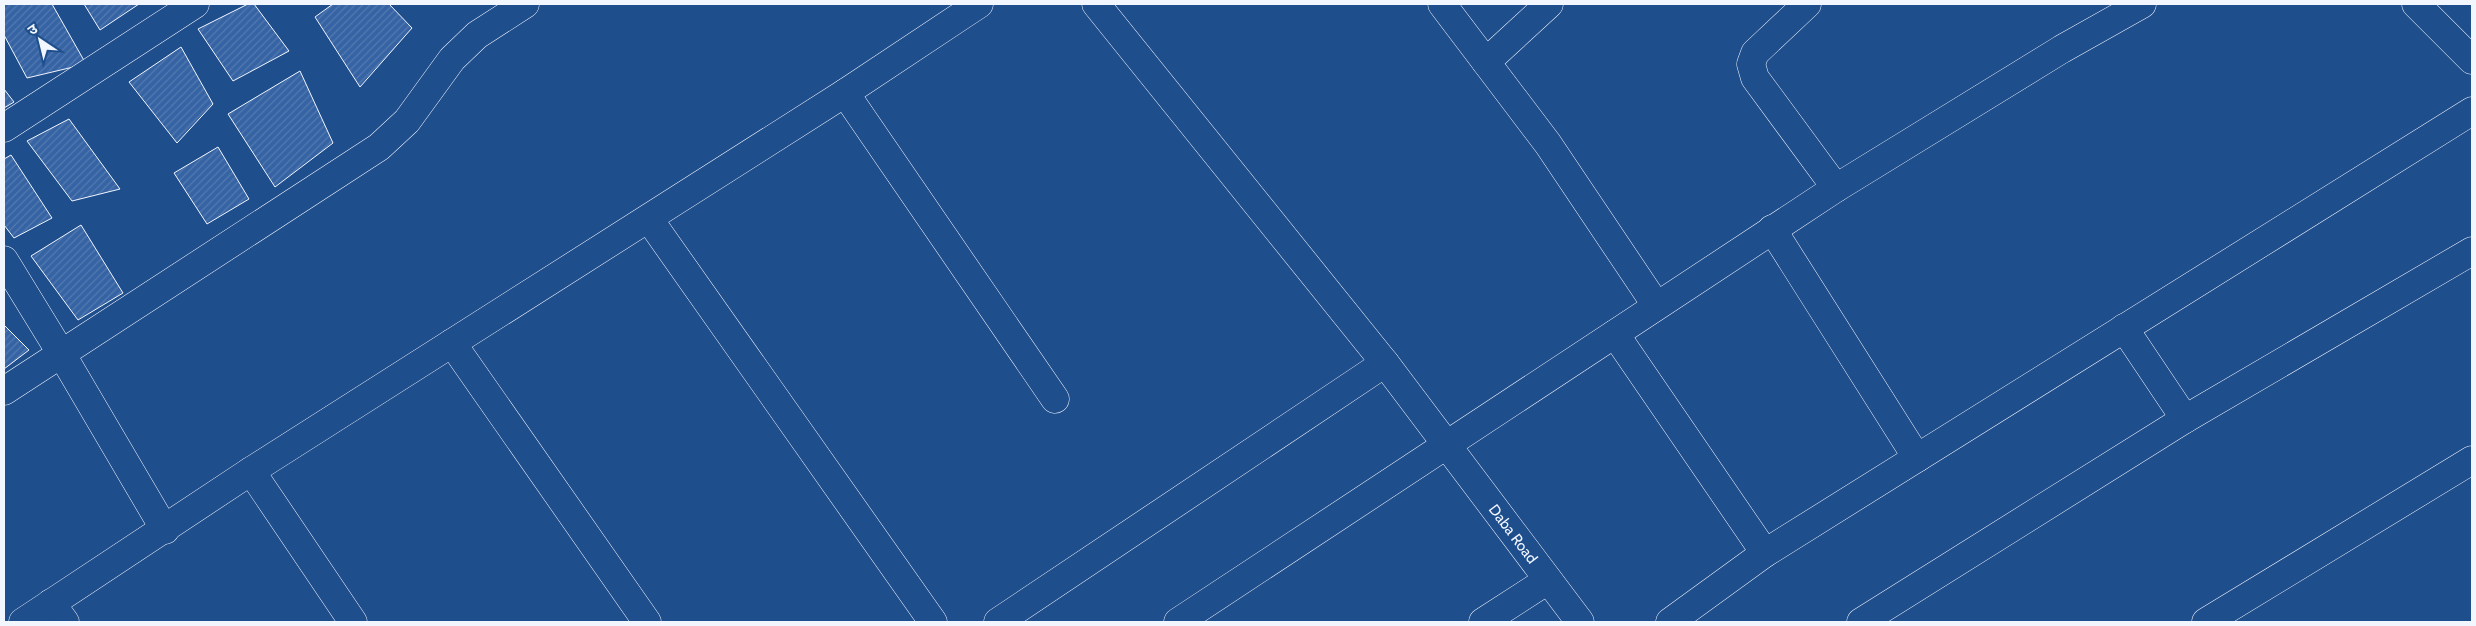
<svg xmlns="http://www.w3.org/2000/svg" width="2476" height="626" font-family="Cabin,'Noto Sans Devanagari',sans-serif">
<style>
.building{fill:url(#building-hatch);stroke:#f2f6ff}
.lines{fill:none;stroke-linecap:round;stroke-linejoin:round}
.street-casing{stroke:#f2f6ff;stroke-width:29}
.street{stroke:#1f4e8c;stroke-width:28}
.labels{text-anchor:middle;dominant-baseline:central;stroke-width:4;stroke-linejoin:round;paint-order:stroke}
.street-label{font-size:15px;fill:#f2f6ff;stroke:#1f4e8c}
</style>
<defs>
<pattern id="building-hatch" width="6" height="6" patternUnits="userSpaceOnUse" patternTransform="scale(1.25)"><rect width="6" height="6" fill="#3563a3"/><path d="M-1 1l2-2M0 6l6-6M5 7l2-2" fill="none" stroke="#537ab1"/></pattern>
</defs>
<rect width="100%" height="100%" fill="#1f4e8c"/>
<g class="building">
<polygon points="4,4 52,4 86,64 27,78 4,35"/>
<polygon points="84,4 139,4 100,30"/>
<polygon points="248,4 254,4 289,51 233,81 198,29"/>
<polygon points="333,4 389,4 412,28 360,87 315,17"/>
<polygon points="181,47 213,104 177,143 129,82"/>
<polygon points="300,71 333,143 275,187 228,114"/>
<polygon points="4,89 14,102 4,108"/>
<polygon points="69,119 120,189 72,201 27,141"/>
<polygon points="218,147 249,199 207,224 174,173"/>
<polygon points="11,155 52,218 14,238 4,225 4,159"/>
<polygon points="81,225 123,293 78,320 31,256"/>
<polygon points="4,325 29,350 4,369"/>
</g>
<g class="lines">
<g class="street-casing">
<g id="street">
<polyline points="1096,4 1385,363 1580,622"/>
<polyline points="1442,4 1548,144 1656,305"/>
<polyline points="1807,4 1755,53 1751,64 1755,78 1836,188"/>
<polyline points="2416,4 2472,60"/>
<polyline points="1486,62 1549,4"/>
<polyline points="845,93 1055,399"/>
<polyline points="4,128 195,4"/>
<polyline points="649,219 933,622"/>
<polyline points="1772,229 1917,458"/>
<polyline points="4,260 61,353 165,530"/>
<polyline points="2124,328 2185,419"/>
<polyline points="1615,334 1765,553"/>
<polyline points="452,343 647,622"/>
<polyline points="4,391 379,147 407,121 452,59 477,35 525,4"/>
<polyline points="251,471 353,622"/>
<polyline points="51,603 65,622"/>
<polyline points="23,622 251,471 845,93 979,4"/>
<polyline points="998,622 1385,363"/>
<polyline points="1178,622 1836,188 2062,49 2142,4"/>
<polyline points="1483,622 1548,580"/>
<polyline points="1670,622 1765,553 2472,111"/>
<polyline points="1861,622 2185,419 2472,251"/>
<polyline points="2206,622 2472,460"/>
</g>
</g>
<use href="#street" class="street"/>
</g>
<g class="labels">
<g class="street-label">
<text transform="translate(1513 534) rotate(53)">Daba Road</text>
</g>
</g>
<rect width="2476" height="626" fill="none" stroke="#f2f6ff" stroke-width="10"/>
<g transform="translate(40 40) rotate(325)" stroke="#1f4e8c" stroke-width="4" paint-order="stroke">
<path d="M0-4L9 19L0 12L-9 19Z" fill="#f2f6ff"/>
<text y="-8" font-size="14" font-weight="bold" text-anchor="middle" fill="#f2f6ff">उ</text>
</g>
</svg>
